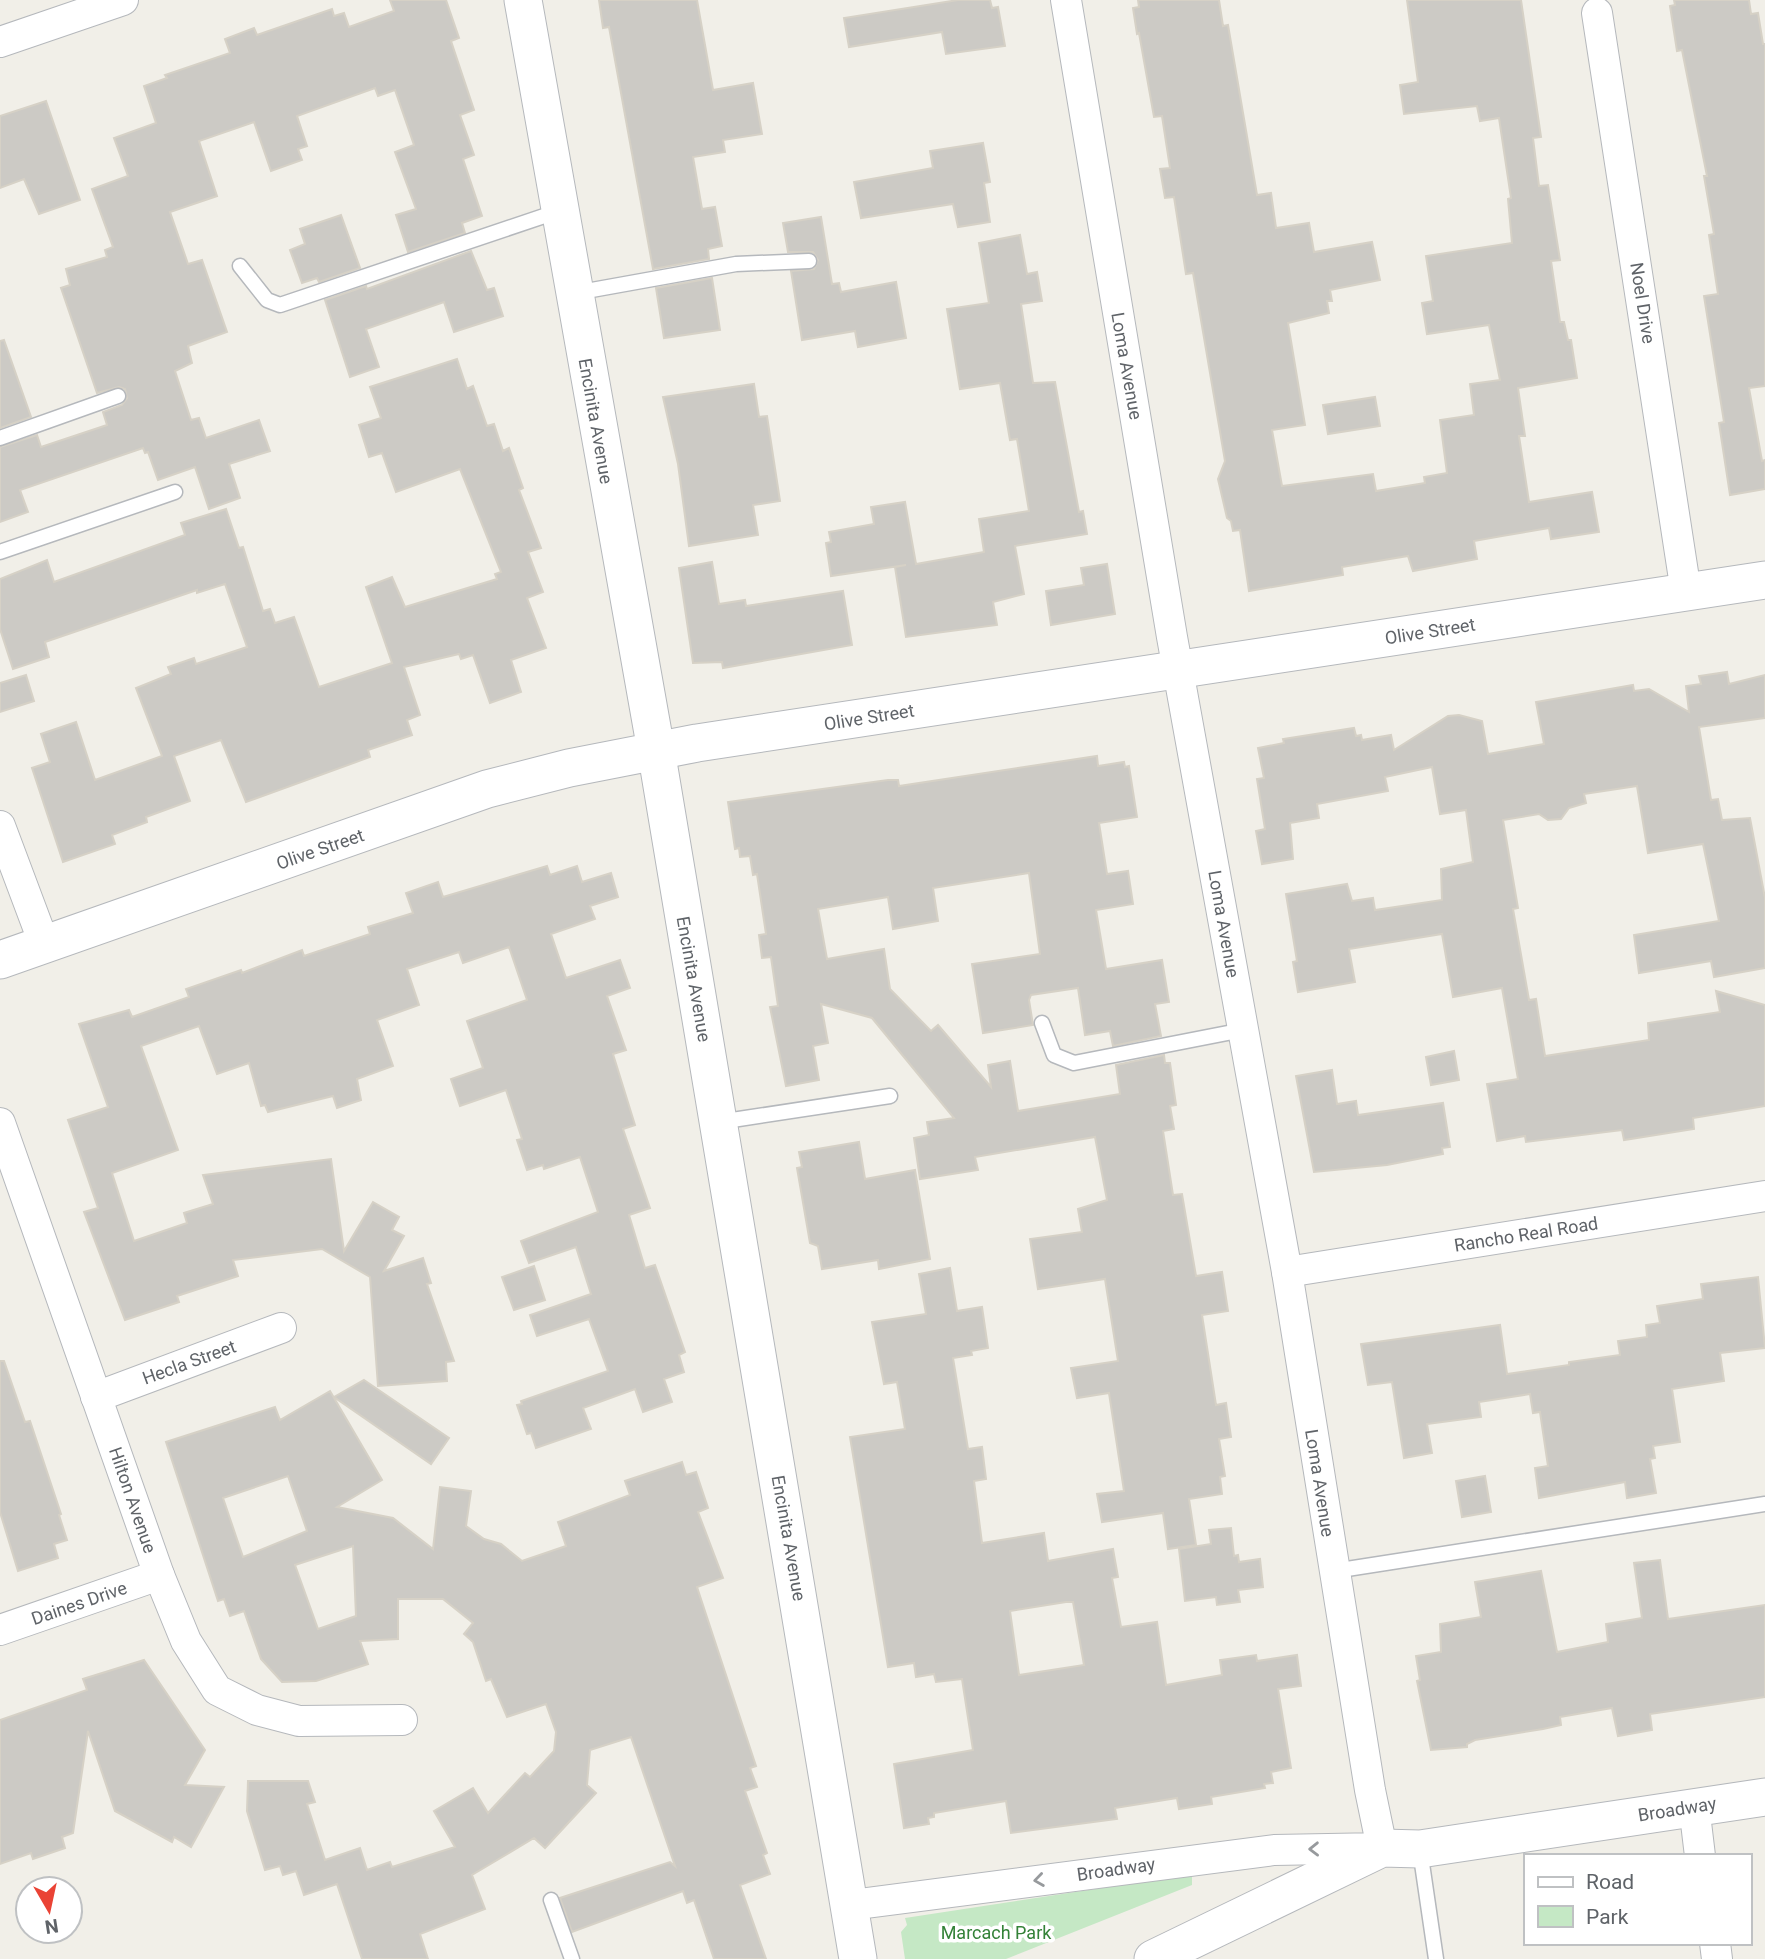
<svg xmlns="http://www.w3.org/2000/svg" width="1765" height="1959" font-family="Roboto,sans-serif">
<style>
.green{fill:#c5e8c5}
.building{fill:#cccac5;stroke:#d6d1c6;stroke-width:2;fill-rule:evenodd}
.lines{fill:none;stroke-linecap:round;stroke-linejoin:round}
.service-casing{stroke:#b5b8bc;stroke-width:17}
.minor-casing{stroke:#b5b8bc;stroke-width:32}
.tertiary-casing{stroke:#b5b8bc;stroke-width:39}
.service{stroke:#fff;stroke-width:14}
.minor{stroke:#fff;stroke-width:30}
.tertiary{stroke:#fff;stroke-width:37}
.oneway{stroke:#979a9d}
.labels{text-anchor:middle;dominant-baseline:central;stroke-width:7;stroke-linejoin:round;paint-order:stroke}
.street-label{font-size:18px;fill:#5f6368;stroke:#fff}
.park-label{font-size:18px;fill:#348238;stroke:#fff}
</style>
<rect width="100%" height="100%" fill="#f1efe8"/>
<polygon class="green" points="1187,1875 1192,1877 1192,1885 1006,1959 905,1959 901,1932 907,1925 905,1918"/>
<g class="building">
<polygon points="390,0 446,0 459,38 451,41 474,110 460,115 474,155 463,159 482,216 462,223 465,233 408,252 396,215 416,209 395,152 414,145 395,90 378,96 375,88 297,116 307,146 298,149 302,160 271,171 254,122 199,141 217,196 170,212 188,264 202,260 227,332 188,346 192,363 175,371 191,420 199,418 206,438 259,420 270,451 229,464 240,498 209,509 195,467 158,480 148,452 145,453 143,448 20,490 28,512 0,522 0,447 37,435 41,447 107,425 103,412 122,405 127,398 125,389 119,387 97,393 61,288 70,285 66,269 107,257 105,250 113,247 92,189 128,176 114,138 156,123 144,86 167,78 165,75 230,53 225,39 254,28 257,35 332,9 334,16 344,13 349,27 394,11"/>
<polygon points="599,0 697,0 713,90 753,83 762,134 723,140 725,152 693,157 702,209 715,207 722,246 708,249 709,259 653,269 609,27 603,28"/>
<polygon points="958,0 990,0 992,8 998,7 1005,46 946,54 942,32 849,47 844,18"/>
<polygon points="1138,0 1219,0 1223,26 1228,25 1257,195 1271,193 1276,228 1309,223 1314,252 1372,242 1380,280 1330,290 1332,301 1327,301 1329,313 1288,323 1305,425 1272,430 1282,486 1373,474 1376,491 1425,483 1424,477 1447,473 1440,420 1474,415 1470,384 1500,380 1489,325 1427,334 1422,303 1433,301 1426,256 1512,243 1508,199 1511,198 1499,118 1480,121 1477,106 1404,114 1400,85 1418,82 1407,0 1521,0 1541,137 1533,138 1539,186 1548,185 1560,260 1551,261 1560,322 1564,322 1568,340 1571,340 1577,378 1518,388 1525,436 1519,436 1529,502 1592,492 1599,532 1551,539 1549,528 1502,536 1474,541 1477,559 1413,571 1408,556 1342,567 1343,575 1249,591 1240,530 1233,531 1231,521 1227,518 1218,479 1225,461 1193,273 1186,274 1174,197 1165,198 1160,169 1170,168 1162,116 1154,117 1139,33 1137,34 1133,8 1139,7"/>
<polygon points="1674,0 1749,0 1751,14 1758,13 1763,44 1765,44 1765,386 1749,388 1762,461 1765,460 1765,489 1730,495 1719,423 1724,422 1704,296 1718,294 1709,235 1714,234 1704,176 1707,176 1682,50 1677,51 1670,6 1675,5"/>
<polygon points="46,101 80,200 39,214 24,179 0,188 0,116"/>
<polygon points="983,143 990,182 984,183 990,222 958,227 953,204 861,218 854,182 933,168 930,151"/>
<polygon points="341,215 360,268 319,282 317,278 302,283 290,250 305,244 300,229"/>
<polygon points="821,217 832,284 839,283 841,292 896,282 906,338 858,347 855,331 802,340 791,271 814,269 818,260 813,252 788,252 783,223"/>
<polygon points="1020,235 1027,274 1037,272 1042,301 1021,304 1033,383 1055,382 1079,512 1083,511 1087,534 1015,546 1024,594 993,602 997,625 906,637 895,567 906,565 831,576 826,543 831,542 829,532 874,524 871,507 905,502 916,564 984,552 979,519 1029,511 1017,439 1010,440 1000,383 960,389 947,309 989,303 979,243"/>
<polygon points="471,251 487,290 494,288 503,316 454,332 444,302 366,329 379,367 350,377 325,300 366,286 367,289"/>
<polygon points="712,278 720,330 664,338 656,288"/>
<polygon points="4,340 31,417 0,428 0,341"/>
<polygon points="457,359 467,389 473,386 487,426 494,424 503,451 509,448 523,488 519,490 541,548 528,552 543,592 527,598 546,648 511,660 521,692 490,703 473,655 461,659 459,654 404,667 420,715 407,720 412,735 368,750 370,757 246,802 221,740 174,756 190,801 146,817 147,822 112,835 115,844 63,862 32,768 50,762 41,734 76,722 95,780 162,756 136,688 171,674 168,667 194,658 196,664 247,647 225,584 197,593 197,590 45,642 49,657 13,669 0,629 0,579 47,560 54,582 185,535 181,523 226,509 239,548 243,547 263,611 270,609 275,623 294,617 319,687 392,663 366,587 392,577 405,607 497,579 495,574 501,572 460,469 396,492 382,453 369,457 359,425 381,418 370,387"/>
<polygon points="754,384 759,417 767,416 780,501 753,505 758,535 689,546 678,464 663,397"/>
<polygon points="1375,397 1380,426 1328,434 1323,405"/>
<polygon points="712,562 719,604 745,600 746,606 843,591 852,645 723,668 722,662 693,663 679,568"/>
<polygon points="1107,564 1115,614 1051,625 1046,591 1084,585 1081,568"/>
<polygon points="1727,672 1729,684 1765,675 1765,718 1699,727 1711,800 1718,799 1722,820 1750,818 1765,898 1765,968 1714,977 1711,961 1639,973 1634,935 1719,921 1703,844 1648,853 1637,786 1584,794 1586,803 1569,808 1561,819 1548,820 1539,814 1503,820 1518,908 1513,909 1529,1000 1536,999 1545,1056 1649,1040 1648,1023 1720,1012 1716,991 1765,1005 1765,1106 1693,1118 1694,1129 1624,1140 1622,1130 1526,1142 1525,1136 1497,1141 1487,1084 1518,1079 1502,988 1453,997 1442,934 1349,949 1355,982 1298,992 1293,962 1297,961 1286,894 1347,884 1352,901 1373,898 1375,910 1442,900 1441,869 1473,862 1466,810 1440,814 1432,767 1385,777 1388,791 1317,804 1319,818 1290,823 1293,859 1262,864 1256,831 1265,829 1257,779 1264,778 1258,748 1284,743 1283,739 1354,728 1356,736 1361,735 1362,740 1391,735 1394,750 1448,716 1459,715 1482,721 1488,754 1544,744 1536,702 1633,685 1634,691 1649,689 1689,712 1686,686 1701,684 1699,676"/>
<polygon points="26,675 34,701 0,712 0,683"/>
<polygon points="1097,756 1098,766 1124,762 1125,767 1129,766 1137,817 1099,823 1107,874 1128,871 1133,904 1096,910 1106,969 1162,960 1169,1002 1155,1004 1161,1036 1113,1046 1110,1031 1085,1035 1078,988 1031,995 1029,1000 1033,1025 983,1033 972,964 1040,954 1029,873 933,888 938,921 893,929 888,897 818,909 827,959 884,949 890,989 931,1031 938,1025 991,1087 988,1065 1010,1061 1018,1111 1120,1094 1116,1065 1164,1055 1165,1063 1170,1063 1176,1105 1170,1106 1174,1129 1163,1131 1173,1195 1182,1194 1196,1276 1222,1272 1228,1311 1202,1315 1216,1405 1226,1403 1231,1437 1219,1439 1225,1476 1220,1477 1222,1494 1189,1499 1196,1545 1168,1549 1163,1513 1102,1522 1097,1494 1124,1491 1109,1393 1077,1398 1071,1368 1118,1361 1105,1279 1038,1289 1030,1239 1082,1232 1078,1209 1107,1200 1095,1137 975,1157 978,1170 920,1179 914,1138 929,1135 927,1122 954,1118 872,1018 821,1004 828,1043 813,1046 819,1080 786,1086 770,1007 778,1006 771,957 762,958 759,935 766,934 757,874 753,875 750,856 740,857 739,848 735,849 728,802 888,780 898,780 899,786"/>
<polygon points="547,866 550,875 577,866 582,882 611,873 618,897 590,906 595,919 551,934 566,978 620,960 630,988 607,996 626,1050 613,1054 635,1125 623,1129 650,1208 629,1215 645,1268 655,1265 685,1352 679,1355 684,1372 664,1379 672,1402 643,1412 635,1389 583,1408 591,1429 536,1448 531,1433 527,1434 517,1405 522,1404 521,1401 608,1371 589,1319 537,1336 530,1315 591,1294 576,1247 529,1263 521,1241 598,1212 580,1157 544,1169 543,1165 527,1170 517,1140 522,1139 506,1090 460,1106 451,1079 483,1068 467,1021 527,1000 509,947 463,963 459,952 407,969 419,1005 377,1020 393,1066 357,1079 361,1100 337,1108 333,1096 268,1112 265,1105 261,1106 249,1063 217,1074 199,1026 141,1046 178,1150 112,1173 134,1241 187,1223 184,1213 213,1204 203,1175 331,1159 344,1251 373,1202 399,1217 392,1230 404,1236 384,1271 423,1258 431,1283 427,1284 454,1361 446,1362 447,1381 378,1386 370,1277 322,1249 233,1260 238,1276 177,1296 179,1302 125,1320 84,1212 98,1208 68,1120 108,1107 79,1024 129,1010 132,1017 189,997 186,989 241,970 242,973 302,950 304,956 370,934 368,927 413,913 406,893 438,882 443,897"/>
<polygon points="1454,1051 1459,1080 1431,1085 1426,1057"/>
<polygon points="1332,1070 1337,1104 1356,1101 1358,1115 1443,1103 1450,1147 1442,1148 1443,1154 1387,1165 1314,1172 1296,1076"/>
<polygon points="859,1142 865,1179 915,1170 930,1259 879,1269 878,1260 822,1269 818,1246 810,1243 797,1168 802,1167 799,1152"/>
<polygon points="534,1266 545,1300 514,1310 502,1277"/>
<path d="M950 1268 957 1311 982 1307 988 1348 971 1351 972 1355 953 1358 968 1449 982 1447 986 1479 974 1481 982 1543 1044 1533 1048 1561 1113 1549 1118 1577 1112 1578 1121 1627 1157 1622 1166 1685 1222 1675 1220 1660 1256 1655 1257 1661 1297 1655 1301 1686 1278 1689 1291 1768 1271 1772 1273 1783 1264 1784 1265 1788 1211 1797 1212 1804 1179 1809 1177 1798 1115 1808 1117 1819 1011 1833 1006 1801 934 1813V1817L928 1818 929 1824 904 1828 894 1764 973 1750 962 1679 936 1682 934 1674 916 1677 914 1663 888 1667 850 1437 905 1429 897 1382 884 1384 872 1322 926 1314 919 1274ZM1066 1602H1073L1084 1665 1019 1675 1010 1611Z"/>
<polygon points="1758,1277 1765,1348 1720,1353 1724,1381 1672,1389 1680,1442 1653,1446 1655,1458 1650,1459 1656,1493 1627,1498 1625,1482 1539,1498 1535,1468 1548,1466 1540,1412 1533,1413 1530,1394 1479,1402 1481,1417 1427,1424 1432,1453 1404,1458 1392,1382 1368,1385 1361,1344 1500,1325 1507,1374 1569,1365 1569,1362 1620,1355 1618,1341 1647,1337 1646,1325 1660,1323 1657,1306 1703,1299 1701,1284"/>
<polygon points="0,1361 4,1361 25,1422 30,1421 61,1514 59,1515 67,1540 54,1544 58,1558 18,1571 0,1512"/>
<polygon points="364,1380 449,1438 431,1464 334,1397"/>
<path d="M330 1391 382 1480 337 1507 393 1518 433 1549 440 1487 471 1491 466 1526 484 1539 501 1544 522 1561 566 1546 558 1522 630 1495 625 1481 682 1462 686 1475 696 1472 708 1508 698 1512 723 1578 697 1587 756 1766 750 1768 757 1787 745 1791 767 1853 763 1855 770 1874 740 1885 766 1959H714L694 1900 687 1903 683 1891 572 1932 560 1898 670 1862 675 1866 631 1737 590 1750 587 1785 596 1793 545 1848 534 1838 472 1875 485 1909 420 1934 428 1959H362L337 1884 304 1895 296 1871 283 1875 280 1866 265 1870 247 1811 248 1781H308L315 1802 307 1804 325 1860 360 1848 367 1870 390 1862 392 1867 455 1847 434 1811 473 1788 488 1813 525 1773 530 1777 554 1751 556 1732 546 1704 507 1717 491 1679 486 1681 473 1642 464 1634 473 1623 443 1599H398V1639L360 1641 368 1664 316 1681 282 1682 261 1659 244 1611 230 1616 224 1599 218 1601 166 1442 275 1407 280 1420ZM288 1476 307 1531 243 1557 223 1498ZM353 1546 356 1616 318 1629 295 1565Z"/>
<polygon points="1485,1476 1491,1512 1462,1517 1456,1481"/>
<polygon points="1231,1528 1234,1556 1238,1555 1239,1562 1260,1559 1263,1587 1238,1590 1240,1602 1217,1605 1216,1597 1185,1601 1179,1549 1211,1544 1209,1530"/>
<polygon points="1660,1560 1668,1619 1765,1605 1765,1697 1650,1714 1652,1730 1618,1736 1612,1708 1560,1717 1561,1725 1543,1729 1475,1740 1467,1744 1467,1747 1431,1750 1417,1681 1420,1680 1416,1656 1441,1652 1440,1624 1481,1617 1475,1582 1541,1571 1557,1652 1608,1642 1606,1624 1642,1618 1634,1563"/>
<polygon points="144,1660 205,1750 185,1785 224,1787 191,1847 174,1837 172,1842 115,1811 88,1731 73,1833 62,1837 65,1848 33,1859 31,1853 0,1864 0,1720 87,1690 83,1679"/>
</g>
<g class="lines">
<g class="service-casing">
<g id="service">
<polyline points="240,266 267,300 280,305 559,211"/>
<polyline points="575,293 736,264 809,261"/>
<polyline points="0,438 118,396"/>
<polyline points="0,552 175,492"/>
<polyline points="1042,1023 1054,1055 1074,1063 1243,1030"/>
<polyline points="719,1122 890,1096"/>
<polyline points="1334,1571 1765,1504"/>
<polyline points="1420,1850 1436,1959"/>
<polyline points="551,1900 572,1959"/>
</g>
</g>
<g class="minor-casing">
<g id="minor">
<polyline points="1597,13 1686,592"/>
<polyline points="0,42 123,0"/>
<polyline points="0,826 45,946"/>
<polyline points="0,1123 159,1575 186,1641 217,1690 257,1710 299,1721 402,1720"/>
<polyline points="1287,1272 1765,1196"/>
<polyline points="96,1397 281,1328"/>
<polyline points="0,1630 159,1575"/>
<polyline points="1694,1806 1700,1856"/>
<polyline points="851,1905 1274,1850 1382,1848 1370,1790 1287,1272 1172,637 1066,0"/>
<polyline points="1715,1943 1717,1959"/>
</g>
</g>
<g class="tertiary-casing">
<g id="tertiary">
<polyline points="523,0 656,750 858,1959"/>
<polyline points="0,960 487,789 569,768 697,743 1765,580"/>
<polyline points="1153,1959 1382,1848 1420,1849 1765,1797"/>
</g>
</g>
<use href="#service" class="service"/>
<use href="#minor" class="minor"/>
<use href="#tertiary" class="tertiary"/>
</g>
<defs><path id="oneway-chevron" d="M-2-3.5L2.5 0L-2 3.5" fill="none" stroke-width="1.6" stroke-linecap="round" stroke-linejoin="round" transform="scale(1.75)"/></defs>
<g class="oneway">
<use href="#oneway-chevron" transform="translate(1314 1849) rotate(179)"/>
<use href="#oneway-chevron" transform="translate(1039 1880) rotate(172)"/>
</g>
<g class="labels">
<g class="street-label">
<text transform="translate(1643 303) rotate(81)">Noel Drive</text>
<text transform="translate(1127 366) rotate(80)">Loma Avenue</text>
<text transform="translate(596 421) rotate(80)">Encinita Avenue</text>
<text transform="translate(1430 631) rotate(-9)">Olive Street</text>
<text transform="translate(869 717) rotate(-9)">Olive Street</text>
<text transform="translate(320 849) rotate(-19)">Olive Street</text>
<text transform="translate(1224 924) rotate(80)">Loma Avenue</text>
<text transform="translate(694 979) rotate(80)">Encinita Avenue</text>
<text transform="translate(1526 1234) rotate(-9)">Rancho Real Road</text>
<text transform="translate(189 1362) rotate(-20)">Hecla Street</text>
<text transform="translate(1320 1483) rotate(81)">Loma Avenue</text>
<text transform="translate(133 1500) rotate(71)">Hilton Avenue</text>
<text transform="translate(789 1538) rotate(80)">Encinita Avenue</text>
<text transform="translate(79 1603) rotate(-19)">Daines Drive</text>
<text transform="translate(1677 1809) rotate(-9)">Broadway</text>
<text transform="translate(1116 1869) rotate(-8)">Broadway</text>
</g>
<g class="park-label">
<text x="996" y="1932">Marcach Park</text>
</g>
</g>
<rect x="1524" y="1854" width="228" height="91" fill="#ffffff" stroke="#bfc1c3" stroke-width="2"/>
<rect x="1538" y="1877" width="35" height="10" fill="#ffffff" stroke="#bfc1c3" stroke-width="2"/>
<text x="1586" y="1889" font-size="21" fill="#5f6368">Road</text>
<rect x="1538" y="1906" width="35" height="21" fill="#c5e8c5" stroke="#bfc1c3" stroke-width="2"/>
<text x="1586" y="1924" font-size="21" fill="#5f6368">Park</text>
<g transform="translate(49 1910) rotate(171)"><circle r="33" fill="#ffffff" stroke="#bfc1c3" stroke-width="2"/>
<path d="M0-5L12 26L0 18L-12 26Z" fill="#ea4335"/>
<text y="-10" font-size="19" font-weight="bold" text-anchor="middle" fill="#5f6368">N</text>
</g>
</svg>
